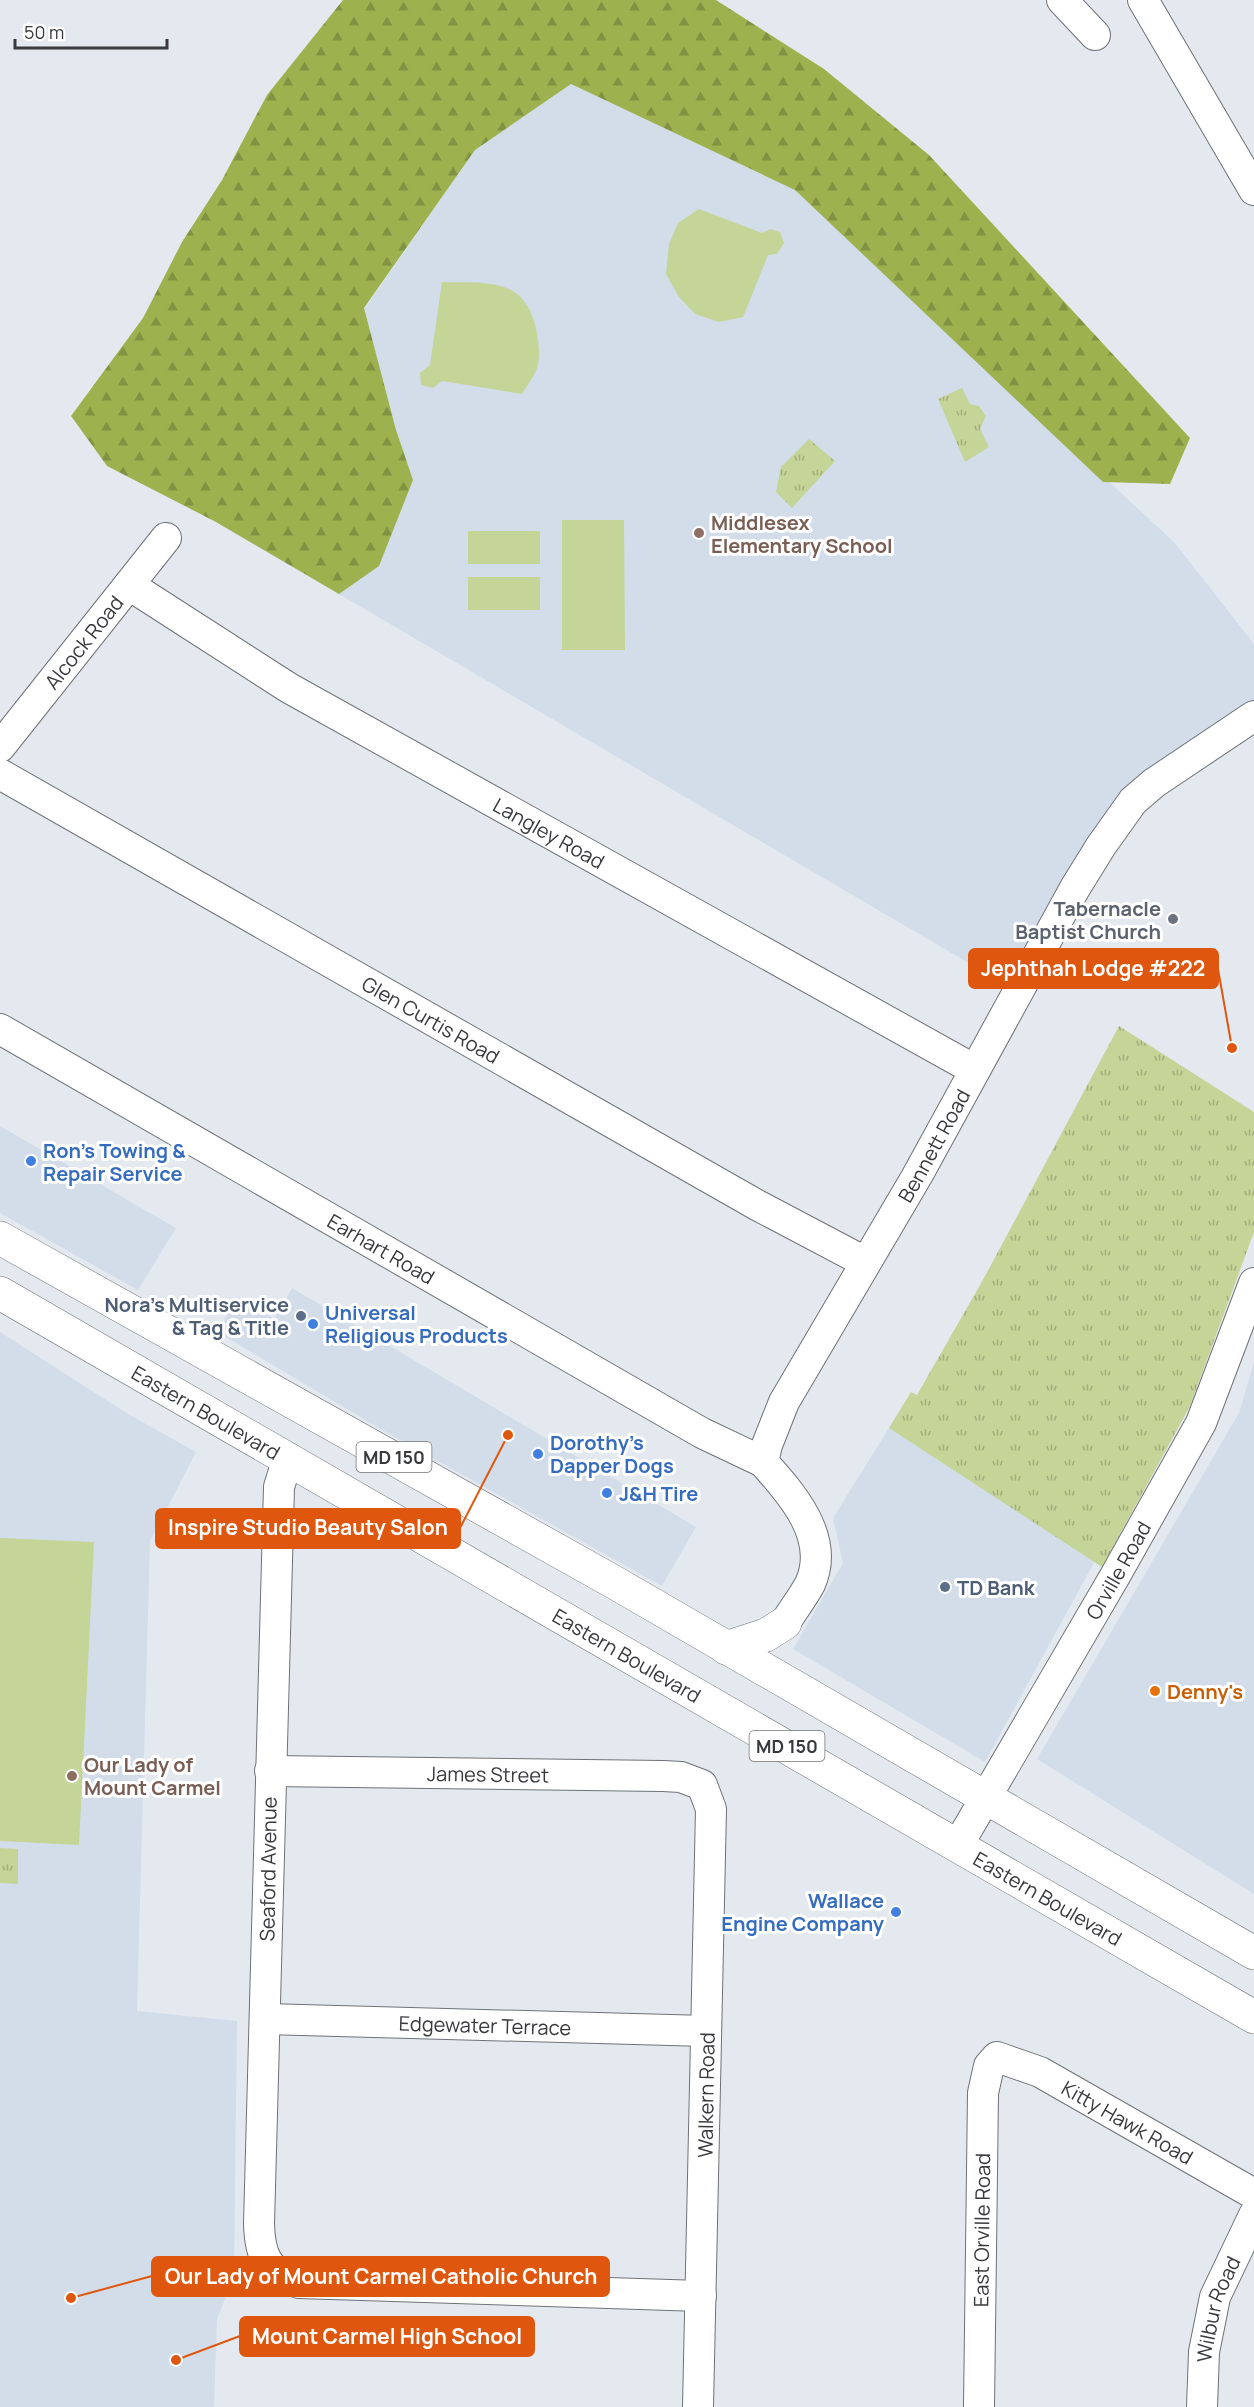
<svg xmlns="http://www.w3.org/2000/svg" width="1254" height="2407" font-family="Manrope,sans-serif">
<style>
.built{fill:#d3ddea}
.forest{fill:url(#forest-firs)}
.park{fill:url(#park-tufts)}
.pitch{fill:#c5d497}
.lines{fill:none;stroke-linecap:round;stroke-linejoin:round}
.minor-casing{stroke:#6e7278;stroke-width:32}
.major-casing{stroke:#6e7278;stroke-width:34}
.minor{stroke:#fff;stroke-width:30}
.major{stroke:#fff;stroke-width:33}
.education-dot{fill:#8d6e63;stroke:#fff;stroke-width:2}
.worship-dot{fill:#6b7280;stroke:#fff;stroke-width:2}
.shop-dot{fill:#3f7fe0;stroke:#fff;stroke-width:2}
.service-dot{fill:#5c6f8a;stroke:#fff;stroke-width:2}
.food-dot{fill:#e8710a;stroke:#fff;stroke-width:2}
.labels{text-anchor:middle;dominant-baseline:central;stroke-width:6;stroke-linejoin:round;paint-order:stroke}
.shield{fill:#fff;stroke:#747476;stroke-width:1.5}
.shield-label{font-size:18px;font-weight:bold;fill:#38393c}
.education-label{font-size:20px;font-weight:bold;fill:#785e54;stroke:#fff;text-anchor:start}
.street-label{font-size:20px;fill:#38393c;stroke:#fff}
.worship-label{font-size:20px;font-weight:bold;fill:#5b616d;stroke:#fff;text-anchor:end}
.shop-label{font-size:20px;font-weight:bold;fill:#366cbe;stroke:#fff;text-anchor:start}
.service-label{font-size:20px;font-weight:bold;fill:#4e5e75;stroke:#fff;text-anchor:end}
.food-label{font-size:20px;font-weight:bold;fill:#c56008;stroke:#fff;text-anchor:start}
.leader{fill:none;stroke:#df570e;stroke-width:2}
.callout-dot{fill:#df570e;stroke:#fff;stroke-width:2}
.callout{fill:#df570e;stroke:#df570e;stroke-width:2}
.callout-label{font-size:21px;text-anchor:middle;font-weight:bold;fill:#fff}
</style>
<defs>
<pattern id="forest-firs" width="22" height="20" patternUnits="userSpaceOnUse" patternTransform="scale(1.5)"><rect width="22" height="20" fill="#9db24e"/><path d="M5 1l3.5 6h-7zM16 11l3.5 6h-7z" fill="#819242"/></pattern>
<pattern id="park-tufts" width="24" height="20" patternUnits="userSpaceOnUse" patternTransform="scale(1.5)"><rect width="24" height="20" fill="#c5d497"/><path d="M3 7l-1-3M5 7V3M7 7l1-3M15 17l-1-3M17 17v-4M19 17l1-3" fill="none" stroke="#a1ad7c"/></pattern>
</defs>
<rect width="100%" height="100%" fill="#e4e9f0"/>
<g class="built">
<polygon points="571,84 795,190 1175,543 1254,644 1254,719 1117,821 1018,992 216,522 475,150"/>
<polygon points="0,1126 176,1228 138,1290 0,1213"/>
<polygon points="292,1288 696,1527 662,1586 384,1431 217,1332 238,1297 274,1319"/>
<polygon points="0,1332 128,1414 196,1452 150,1541 137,2011 237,2021 234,2277 217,2319 214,2407 0,2407"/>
<polygon points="1254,1362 1254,1894 1037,1759 1239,1413"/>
<polygon points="889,1428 1095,1561 985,1762 793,1649 843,1563 833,1518"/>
</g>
<polygon class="forest" points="343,0 716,0 824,69 929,155 1190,438 1170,484 1103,482 795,190 571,84 475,150 364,308 396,430 413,480 379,566 339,594 216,522 107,466 71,416 143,318 182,242 222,180 267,95"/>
<g class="park">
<polygon points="962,388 970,404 979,406 986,416 980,429 989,447 965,462 938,399"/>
<polygon points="809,439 835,461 792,508 776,492 781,467"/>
<polygon points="1119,1026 1254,1112 1254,1232 1190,1406 1102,1567 889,1428 911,1392 917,1395 984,1278"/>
<polygon points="0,1848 18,1849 18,1884 0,1883"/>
</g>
<g class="pitch">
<polygon points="699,209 762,233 771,229 780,232 784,243 777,254 768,255 743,317 719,322 695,314 679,297 666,274 669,244 678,223"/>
<path d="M442 282C463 283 491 280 511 290 534 301 542 342 538 365 536 374 527 385 522 394L442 381 433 388 421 385 420 373 430 365Z"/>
<polygon points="562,520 624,520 625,650 562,650"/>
<rect x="468" y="531" width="72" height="33"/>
<rect x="468" y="577" width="72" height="33"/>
<polygon points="0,1538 94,1542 79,1845 0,1841"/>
</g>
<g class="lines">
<g class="minor-casing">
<g id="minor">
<polyline points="1062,0 1095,35"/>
<polyline points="1143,0 1254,190"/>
<path id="s1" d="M129 585 289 688 975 1070"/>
<path id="s2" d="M0 747 166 538"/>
<path id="s3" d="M0 774 757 1205 865 1262"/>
<path id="s4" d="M0 1029 702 1433 763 1462"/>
<path d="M288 1458 279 1487 259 2224C260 2258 268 2272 299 2283L701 2296"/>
<path id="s5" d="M785 1623C793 1610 803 1597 810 1584 831 1538 792 1494 763 1462L767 1445 784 1402 917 1176 1075 888 1101 846 1133 801 1154 783 1254 716"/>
<path id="s6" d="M270 1771 663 1776 681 1777 702 1785 711 1809 698 2407"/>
<path id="s7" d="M958 1845 1115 1576 1201 1423 1254 1283"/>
<path id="s8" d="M265 2019 706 2031"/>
<path id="s9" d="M979 2407 983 2093 989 2066 997 2057 1040 2072 1254 2194"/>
<path id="s10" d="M1202 2407 1204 2352 1215 2297 1254 2215"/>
</g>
</g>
<g class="major-casing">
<g id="major">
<polyline points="0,1238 612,1581 1254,1953"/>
<path id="s11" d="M0 1293 1254 2017"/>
<polyline points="726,1648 766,1635 785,1623"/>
</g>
</g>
<use href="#minor" class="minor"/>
<use href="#major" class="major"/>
</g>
<g class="education-dot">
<circle cx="699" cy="533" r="6"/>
<circle cx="72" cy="1776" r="6"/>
</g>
<circle class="worship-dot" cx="1173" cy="919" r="6"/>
<g class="shop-dot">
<circle cx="31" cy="1161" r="6"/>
<circle cx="313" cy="1324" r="6"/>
<circle cx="538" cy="1454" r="6"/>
<circle cx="607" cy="1493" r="6"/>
<circle cx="896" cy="1912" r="6"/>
</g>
<g class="service-dot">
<circle cx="301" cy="1316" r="6"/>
<circle cx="945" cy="1587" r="6"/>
</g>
<circle class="food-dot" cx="1155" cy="1691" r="6"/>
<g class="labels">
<g class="shield">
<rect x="356.5" y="1442" width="75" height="30" rx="4.5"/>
<rect x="749.5" y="1731" width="75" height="30" rx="4.5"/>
</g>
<g class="shield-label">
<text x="394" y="1457">MD 150</text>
<text x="787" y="1746">MD 150</text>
</g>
<g class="education-label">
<text x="711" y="522">Middlesex<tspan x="711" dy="23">Elementary School</tspan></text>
<text x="84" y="1764">Our Lady of<tspan x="84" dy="23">Mount Carmel</tspan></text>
</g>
<g class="street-label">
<text stroke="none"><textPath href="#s2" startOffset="134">Alcock Road</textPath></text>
<text stroke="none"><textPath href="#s1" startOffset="488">Langley Road</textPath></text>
<text stroke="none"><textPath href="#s3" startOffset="496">Glen Curtis Road</textPath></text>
<text stroke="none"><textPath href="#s5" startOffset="546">Bennett Road</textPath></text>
<text stroke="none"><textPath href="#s4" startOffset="440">Earhart Road</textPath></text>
<text stroke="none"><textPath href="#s11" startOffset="238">Eastern Boulevard</textPath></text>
<text stroke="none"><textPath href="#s7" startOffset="318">Orville Road</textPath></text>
<text stroke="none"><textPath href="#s11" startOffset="724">Eastern Boulevard</textPath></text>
<text stroke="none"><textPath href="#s6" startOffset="218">James Street</textPath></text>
<text transform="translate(268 1869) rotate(-89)">Seaford Avenue</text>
<text stroke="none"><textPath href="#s11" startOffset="1210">Eastern Boulevard</textPath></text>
<text stroke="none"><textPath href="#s8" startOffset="220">Edgewater Terrace</textPath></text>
<text transform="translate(706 2095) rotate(-89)">Walkern Road</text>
<text stroke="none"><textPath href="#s9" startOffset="500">Kitty Hawk Road</textPath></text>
<text stroke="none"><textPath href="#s9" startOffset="177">East Orville Road</textPath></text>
<text stroke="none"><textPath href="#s10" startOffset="100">Wilbur Road</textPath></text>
</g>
<g class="worship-label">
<text x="1161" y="908">Tabernacle<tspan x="1161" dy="23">Baptist Church</tspan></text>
</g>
<g class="shop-label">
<text x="43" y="1150">Ron’s Towing &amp;<tspan x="43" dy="23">Repair Service</tspan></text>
<text x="325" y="1312">Universal<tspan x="325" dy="23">Religious Products</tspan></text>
<text x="550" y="1442">Dorothy’s<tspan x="550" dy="23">Dapper Dogs</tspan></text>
<text x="619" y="1493">J&amp;H Tire</text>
<text x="884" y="1900" text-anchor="end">Wallace<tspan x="884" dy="23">Engine Company</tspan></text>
</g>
<g class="service-label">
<text x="289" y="1304">Nora’s Multiservice<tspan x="289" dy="23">&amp; Tag &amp; Title</tspan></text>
<text x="957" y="1587" text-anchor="start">TD Bank</text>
</g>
<g class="food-label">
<text x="1167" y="1691">Denny's</text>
</g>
</g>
<path class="leader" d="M1232 1048L1218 969M508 1435L460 1528M71 2298L152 2276M176 2360L240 2336"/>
<g class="callout-dot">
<circle cx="1232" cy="1048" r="6"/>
<circle cx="508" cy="1435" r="6"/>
<circle cx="71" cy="2298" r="6"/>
<circle cx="176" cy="2360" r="6"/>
</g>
<g class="callout">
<rect x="969" y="949" width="249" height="39" rx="6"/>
<rect x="156" y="1509" width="304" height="39" rx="6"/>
<rect x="152" y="2257" width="457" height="39" rx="6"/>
<rect x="240" y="2317" width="294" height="39" rx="6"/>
</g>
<g class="callout-label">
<text x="1093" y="976">Jephthah Lodge #222</text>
<text x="308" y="1535">Inspire Studio Beauty Salon</text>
<text x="381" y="2284">Our Lady of Mount Carmel Catholic Church</text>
<text x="387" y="2344">Mount Carmel High School</text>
</g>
<path d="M15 39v9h152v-9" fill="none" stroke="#38393c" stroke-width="3"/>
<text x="24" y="39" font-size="18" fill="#38393c" stroke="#ffffff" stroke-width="4.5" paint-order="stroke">50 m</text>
</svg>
